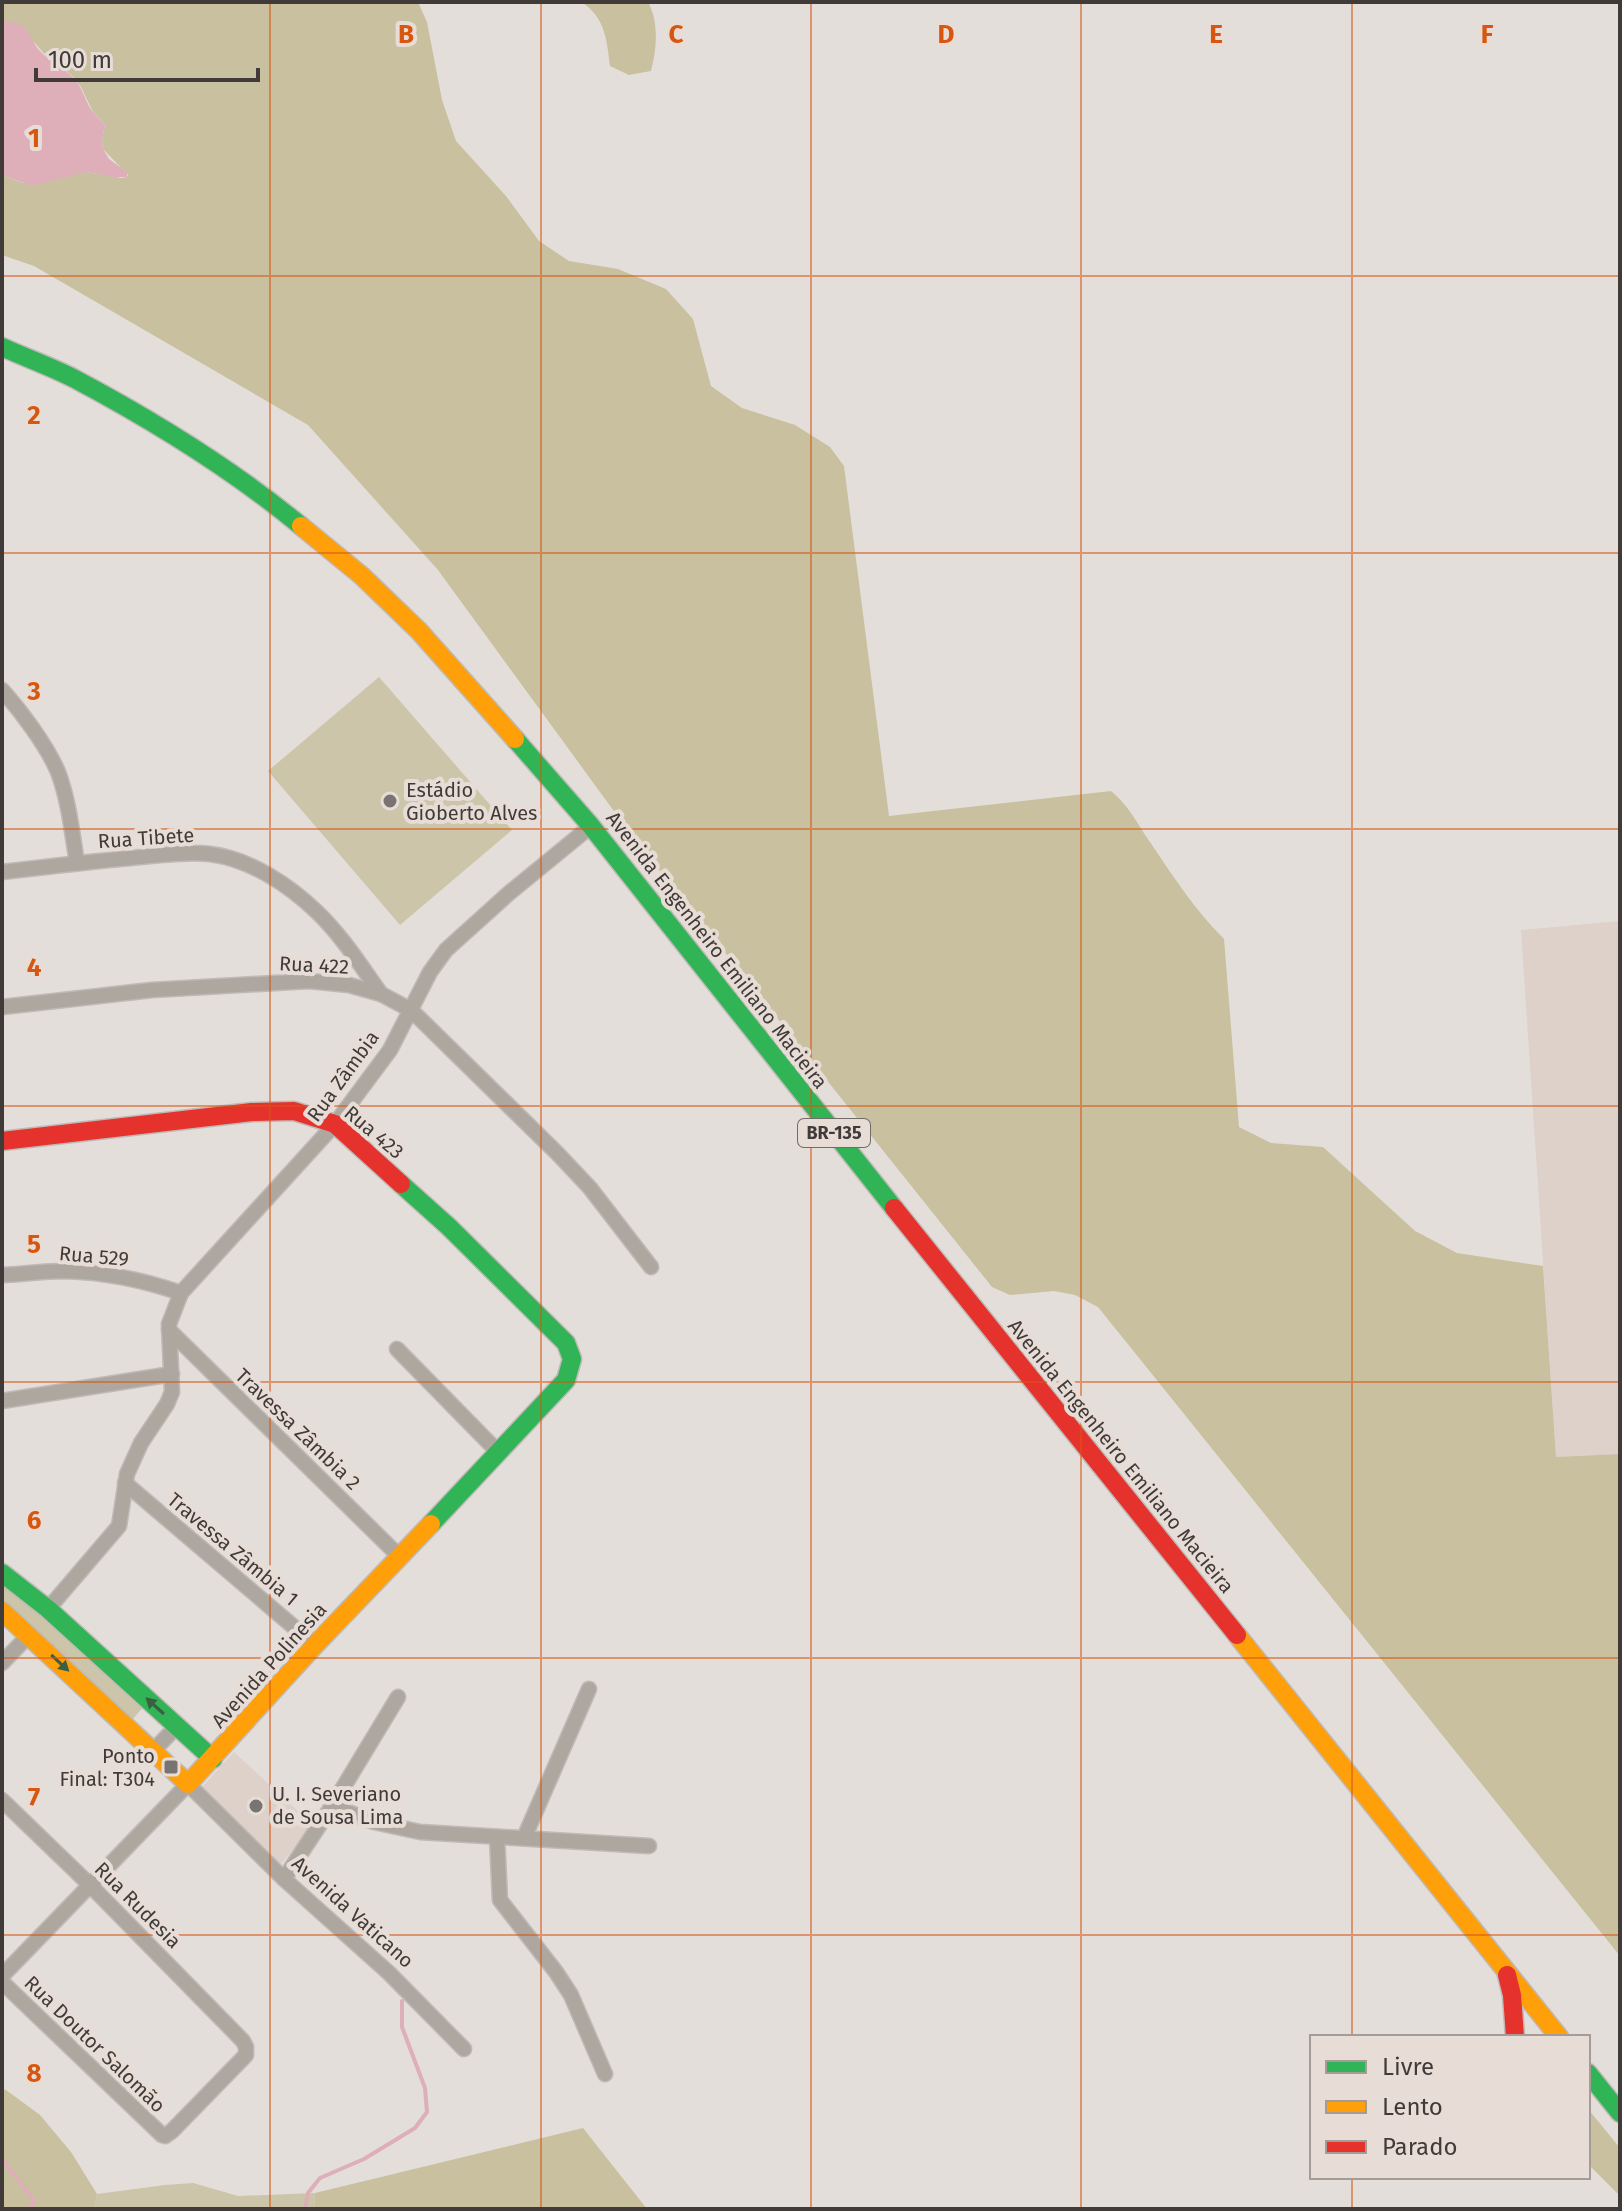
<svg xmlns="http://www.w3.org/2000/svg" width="1622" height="2211" font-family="'Fira Sans',sans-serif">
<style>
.built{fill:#ddd1ca}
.green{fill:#ccc5a9}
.forest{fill:#c8c09e}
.water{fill:#deafb8}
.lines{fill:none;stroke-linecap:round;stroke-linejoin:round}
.stream{stroke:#deafb8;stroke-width:4}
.street-casing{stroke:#bfbab7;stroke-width:17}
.fast-casing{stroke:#bfbab7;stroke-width:21}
.slow-casing{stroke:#bfbab7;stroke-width:21}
.jam-casing{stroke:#bfbab7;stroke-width:21}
.street{stroke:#ada7a0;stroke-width:14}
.fast{stroke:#30b455;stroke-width:18}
.slow{stroke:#ff9f0a;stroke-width:18}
.jam{stroke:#e5322d;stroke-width:18}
.oneway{fill:#3b5f41}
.grid{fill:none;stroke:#d75610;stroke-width:2;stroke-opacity:0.55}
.poi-dot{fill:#797471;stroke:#e8ddd6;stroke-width:3}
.labels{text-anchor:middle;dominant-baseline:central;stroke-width:8;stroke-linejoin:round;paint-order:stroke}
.shield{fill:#e8ddd6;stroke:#726c68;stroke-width:2}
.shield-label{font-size:18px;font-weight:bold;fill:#403b39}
.poi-label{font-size:20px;fill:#403b39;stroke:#e8ddd6;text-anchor:start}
.street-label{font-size:20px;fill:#403b39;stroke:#e8ddd6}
.grid-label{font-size:26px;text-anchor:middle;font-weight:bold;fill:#d75610;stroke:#e8ddd6;stroke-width:8;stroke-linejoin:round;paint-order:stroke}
</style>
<rect width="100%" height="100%" fill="#e4deda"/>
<g class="built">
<polygon points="1620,921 1620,1454 1556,1457 1521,930"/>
<polygon points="234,1752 313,1825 280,1865 201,1788"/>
</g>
<g class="green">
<polygon points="379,677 512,830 400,925 268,771"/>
<polygon points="2,1581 145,1705 132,1720 2,1602"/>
<polygon points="193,2183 238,2196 315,2193 314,2209 94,2209 97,2194 165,2185"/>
</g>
<g class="forest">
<path d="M2 2H418L427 22 442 100 456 141 506 196 539 241 569 261 618 269 666 289 693 319 711 386 742 408 795 425 830 447 844 466 889 816 1111 791C1131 808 1137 824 1152 845 1174 878 1196 911 1224 939L1239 1127 1271 1143 1323 1147 1415 1231 1457 1253 1543 1266 1556 1457 1620 1454V1511L1618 1514 1620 1533V1956L1098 1307 1075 1295 1054 1291 1010 1295 992 1287 635 840 438 570 308 425 34 266 2 255V175L23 183 86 172 122 178 127 177 128 175 103 149 102 140 105 125 93 112 81 87 73 77 60 65 47 57 35 43 5 21 2 22Z"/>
<path d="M581 2H648C659 22 657 49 651 71L629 75 610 66C607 41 605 16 581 2Z"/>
<polygon points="2,2089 6,2090 40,2115 71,2152 97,2194 94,2209 2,2209"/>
<polygon points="1588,2109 1620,2148 1620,2196 1588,2164"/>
<polygon points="583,2128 647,2209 314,2209 315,2193"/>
</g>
<path class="water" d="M5 21C31 23 27 36 40 51 50 62 65 68 74 79 82 87 84 97 89 106 93 114 100 119 105 125L102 140 103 149 109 159 127 172V177H114L86 172 32 186 2 175V22Z"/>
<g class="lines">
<g class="stream">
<polyline points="2,2159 33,2199 32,2209"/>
<polyline points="305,2209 308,2193 320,2178 364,2159 415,2128 427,2112 425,2088 402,2027 402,2001"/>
</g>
<g class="street-casing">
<g id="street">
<path d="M2 690C21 711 47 746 58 772 69 801 72 833 77 863"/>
<path d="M2 872C45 867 88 862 130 858 157 856 184 851 210 854 250 859 289 885 317 912 342 936 361 966 381 994"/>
<polyline points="2,1007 152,990 309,981 349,985 381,994 411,1010 558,1154 590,1188 651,1267"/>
<path d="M2 1275C23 1274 44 1271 65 1271 105 1272 143 1280 181 1293"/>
<polyline points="169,1330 400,1557"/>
<polyline points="397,1349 499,1453"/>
<polyline points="2,1401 172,1374"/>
<polyline points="125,1483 315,1645"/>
<polyline points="48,1609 119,1526 127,1474 141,1443 167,1404 172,1392 169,1324 181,1293 335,1124 390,1050 430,972 446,950 508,894 591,826"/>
<polyline points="2,1663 29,1635"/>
<polyline points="153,1751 177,1726"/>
<polyline points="2,1800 90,1885 243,2041 246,2047 246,2055 172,2131 165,2136 162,2135 2,1982"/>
<polyline points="332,1806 374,1822 420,1832 649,1846"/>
<polyline points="497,1837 500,1900 556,1972 571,1995 605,2074"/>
<polyline points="524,1838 589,1689"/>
<polyline points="284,1879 332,1806 398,1697"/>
<polyline points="2,1976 188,1784 284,1879 389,1973 464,2049"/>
</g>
</g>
<g class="fast-casing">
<g id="fast">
<path d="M2 347C26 358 52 367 75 379 154 421 232 469 301 526"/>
<polyline points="515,739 591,826 894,1208"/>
<polyline points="401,1184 449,1227 566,1343 572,1359 566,1380 431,1524"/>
<polyline points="2,1573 48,1609 213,1759"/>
<polyline points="1588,2073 1620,2113"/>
</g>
</g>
<g class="slow-casing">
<g id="slow">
<polyline points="301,526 362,576 419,631 515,739"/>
<polyline points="2,1611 188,1784 315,1645 431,1524"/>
<polyline points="1237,1635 1559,2037"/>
</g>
</g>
<g class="jam-casing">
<g id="jam">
<polyline points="2,1141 252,1112 294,1111 335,1124 401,1184"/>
<polyline points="894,1208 1237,1635"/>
<polyline points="1507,1975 1512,1995 1515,2037"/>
</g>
</g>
<use href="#street" class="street"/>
<use href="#fast" class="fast"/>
<use href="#slow" class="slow"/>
<use href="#jam" class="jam"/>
</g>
<defs><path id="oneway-solid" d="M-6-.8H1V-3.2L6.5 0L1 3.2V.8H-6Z" transform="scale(2)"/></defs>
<g class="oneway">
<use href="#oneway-solid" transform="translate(60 1663) rotate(43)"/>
<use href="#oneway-solid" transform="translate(155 1706) rotate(-138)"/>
</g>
<path class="grid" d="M270 2V2209M541 2V2209M811 2V2209M1081 2V2209M1352 2V2037M2 276H1620M2 553H1620M2 829H1620M2 1106H1620M2 1382H1620M2 1658H1620M2 1935H1620M1352 2177V2209"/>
<g class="poi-dot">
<circle cx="390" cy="801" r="8"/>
<rect x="163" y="1759" width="16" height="16" rx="4"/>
<circle cx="256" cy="1806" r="8"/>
</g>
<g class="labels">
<rect class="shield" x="798" y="1119" width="72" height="28" rx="6"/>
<g class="shield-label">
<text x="834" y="1133">BR-135</text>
</g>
<g class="poi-label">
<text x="406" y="790">Estádio<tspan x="406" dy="23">Gioberto Alves</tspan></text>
<text x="155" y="1756" text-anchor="end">Ponto<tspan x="155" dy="23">Final: T304</tspan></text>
<text x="272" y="1794">U. I. Severiano<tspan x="272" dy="23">de Sousa Lima</tspan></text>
</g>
<g class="street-label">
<text transform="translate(146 838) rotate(-4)">Rua Tibete</text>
<text transform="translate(717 950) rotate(52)">Avenida Engenheiro Emiliano Macieira</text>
<text transform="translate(314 965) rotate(3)">Rua 422</text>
<text transform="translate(343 1076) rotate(-54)">Rua Zâmbia</text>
<text transform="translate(374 1132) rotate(40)">Rua 423</text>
<text transform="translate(94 1256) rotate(5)">Rua 529</text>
<text transform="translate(298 1429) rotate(44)">Travessa Zâmbia 2</text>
<text transform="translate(1121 1456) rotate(51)">Avenida Engenheiro Emiliano Macieira</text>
<text transform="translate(233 1549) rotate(40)">Travessa Zâmbia 1</text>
<text transform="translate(269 1665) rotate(-48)">Avenida Polinesia</text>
<text transform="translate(138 1905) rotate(45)">Rua Rudesia</text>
<text transform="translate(353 1912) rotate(42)">Avenida Vaticano</text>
<text transform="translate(95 2044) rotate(44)">Rua Doutor Salomão</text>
</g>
</g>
<g class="grid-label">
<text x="406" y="43">B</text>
<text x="676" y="43">C</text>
<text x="946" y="43">D</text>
<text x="1216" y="43">E</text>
<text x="1487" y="43">F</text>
<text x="34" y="147">1</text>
<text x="34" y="424">2</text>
<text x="34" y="700">3</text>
<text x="34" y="976">4</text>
<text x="34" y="1253">5</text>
<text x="34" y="1529">6</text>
<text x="34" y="1806">7</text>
<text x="34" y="2082">8</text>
</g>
<rect width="1622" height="2211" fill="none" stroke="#403b39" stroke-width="8"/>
<rect x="1310" y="2035" width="280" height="144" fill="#e8ddd6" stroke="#a59c97" stroke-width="2"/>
<rect x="1326" y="2061" width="40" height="12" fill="#30b455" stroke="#a59c97" stroke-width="2"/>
<text x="1382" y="2075" font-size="24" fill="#403b39">Livre</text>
<rect x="1326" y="2101" width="40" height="12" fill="#ff9f0a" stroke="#a59c97" stroke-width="2"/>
<text x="1382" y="2115" font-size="24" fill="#403b39">Lento</text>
<rect x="1326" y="2141" width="40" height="12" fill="#e5322d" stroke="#a59c97" stroke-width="2"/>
<text x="1382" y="2155" font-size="24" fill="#403b39">Parado</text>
<path d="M36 68v12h222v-12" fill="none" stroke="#403b39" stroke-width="4"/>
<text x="48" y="68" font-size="24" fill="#403b39" stroke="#e8ddd6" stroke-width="6" paint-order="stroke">100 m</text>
</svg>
